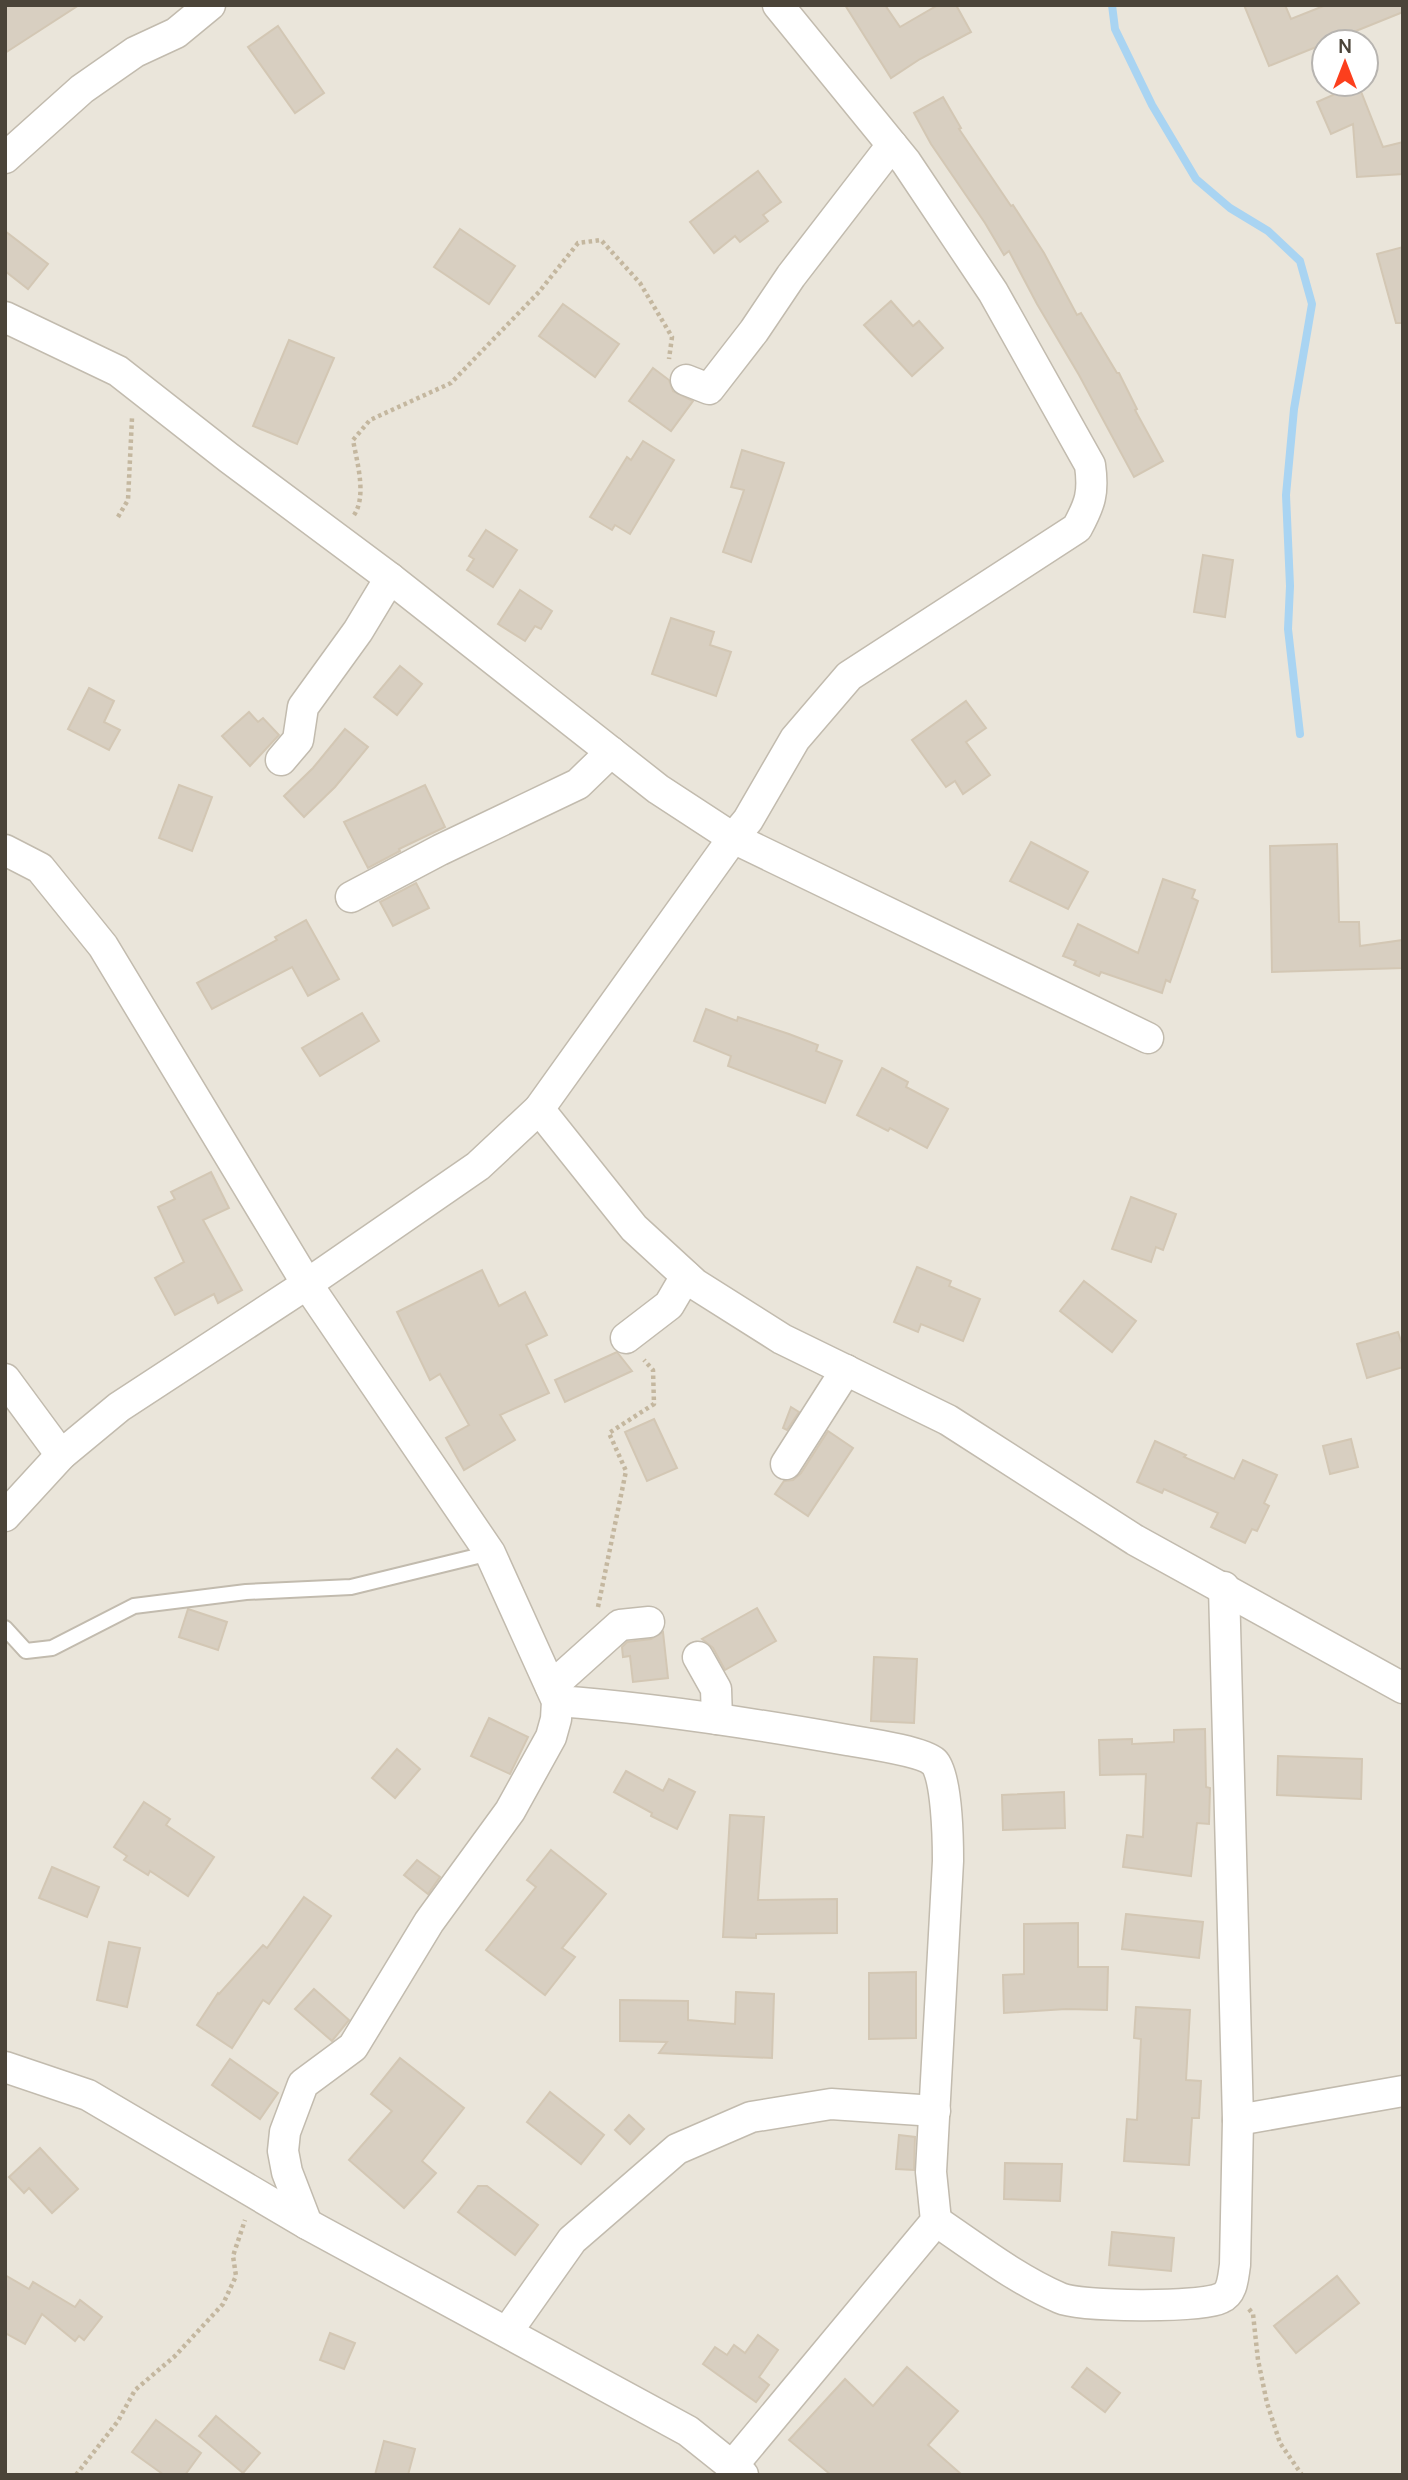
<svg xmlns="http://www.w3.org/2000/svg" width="1408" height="2480" font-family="Manrope,sans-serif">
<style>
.residential{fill:#eae5da;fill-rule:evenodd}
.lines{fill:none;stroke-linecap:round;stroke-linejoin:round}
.stream{stroke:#a9d4f2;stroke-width:8}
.building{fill:#d8cfc1;stroke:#d3c7b4;stroke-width:2}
.lane-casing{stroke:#c2bbae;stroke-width:18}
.street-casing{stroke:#c2bbae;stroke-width:33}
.path{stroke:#c4b79f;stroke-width:4.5;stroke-dasharray:3.5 3.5;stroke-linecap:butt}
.lane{stroke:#fff;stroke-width:14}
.street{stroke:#fff;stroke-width:30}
</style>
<rect width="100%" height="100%" fill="#f6f3ec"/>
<path class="residential" d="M5 5H1403V2475H5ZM1324 42H1366V84H1324Z"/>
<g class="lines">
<polyline class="stream" points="1112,5 1115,29 1152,105 1196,179 1230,208 1268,231 1300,261 1312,304 1294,409 1286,495 1290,586 1288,629 1300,734"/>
</g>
<g class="building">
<polygon points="5,5 79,5 5,53"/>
<polygon points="845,5 885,5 900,27 938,5 956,5 971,32 920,59 891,78"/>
<polygon points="1244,5 1285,5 1291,19 1326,5 1403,5 1403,12 1269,66"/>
<polygon points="278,26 324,93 295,113 248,47"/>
<polygon points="1351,84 1358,84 1383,147 1403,142 1403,174 1357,177 1353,124 1331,134 1317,102 1351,87"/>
<polygon points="943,97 961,128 959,129 1011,206 1013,205 1044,253 1077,315 1081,313 1117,373 1119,373 1137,409 1135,410 1163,461 1134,477 1079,375 1037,304 1009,251 1004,255 985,223 931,144 914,113"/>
<polygon points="758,171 781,202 763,215 768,221 740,242 735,236 714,253 690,222"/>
<polygon points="460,229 515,266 489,304 434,267"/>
<polygon points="5,231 48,264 28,289 5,271"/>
<polygon points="1403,247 1403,323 1396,323 1377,254"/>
<polygon points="891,301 913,326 919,321 943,348 912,376 864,325"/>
<polygon points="563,304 619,344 595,377 539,336"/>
<polygon points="289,340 334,358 297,444 253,426"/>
<polygon points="653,368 669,380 673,391 693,401 671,431 629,401"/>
<polygon points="643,441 674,460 630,534 615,525 612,530 590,517 627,457 631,460"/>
<polygon points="742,450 784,463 751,562 723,552 744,490 731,487"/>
<polygon points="486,530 517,550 493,587 467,570 474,559 469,556"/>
<polygon points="1203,555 1233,560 1225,617 1194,612"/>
<polygon points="520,590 552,611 541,629 535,626 525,641 498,624"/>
<polygon points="671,618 714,632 710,645 731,652 716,696 652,674"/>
<polygon points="400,666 422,684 397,715 374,697"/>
<polygon points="89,688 114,701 104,722 120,730 109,750 68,729"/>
<polygon points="966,701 986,728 966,742 990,775 963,794 955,781 946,787 912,740"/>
<polygon points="249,712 258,722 263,718 279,735 250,766 222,736"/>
<polygon points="345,729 368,747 335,787 304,817 284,796 313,768"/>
<polygon points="179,785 212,797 192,851 159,838"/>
<polygon points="425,785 445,827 399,849 400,851 368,868 344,822"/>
<polygon points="1031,842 1088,872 1068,909 1010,881"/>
<polygon points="1337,844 1339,922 1359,922 1360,946 1403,940 1403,968 1272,972 1270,846"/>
<polygon points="1163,879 1195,890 1192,898 1198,901 1170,982 1166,980 1162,993 1101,972 1099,976 1074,965 1076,961 1063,956 1078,924 1138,953"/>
<polygon points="416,883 429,908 393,926 380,902"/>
<polygon points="306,920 339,979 308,996 292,967 212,1009 197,983 277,940 275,937"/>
<polygon points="706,1009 737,1021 738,1017 789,1034 818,1045 816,1051 842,1061 825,1103 728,1066 731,1056 694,1041"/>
<polygon points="362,1013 379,1041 320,1076 302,1048"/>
<polygon points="882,1068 908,1082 906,1087 948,1109 927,1148 890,1128 888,1131 857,1115"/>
<polygon points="211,1172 229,1208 203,1220 242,1290 218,1303 214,1294 175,1315 155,1278 184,1262 158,1207 175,1199 171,1192"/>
<polygon points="1131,1197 1176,1214 1163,1250 1156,1247 1151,1262 1112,1249"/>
<polygon points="917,1267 951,1281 949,1286 980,1299 963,1341 921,1324 918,1332 894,1322"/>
<polygon points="482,1270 499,1306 525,1292 547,1335 526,1345 549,1393 500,1415 515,1440 464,1470 446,1438 469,1425 440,1374 430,1380 397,1312"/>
<polygon points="1084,1281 1136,1321 1112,1352 1060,1311"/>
<polygon points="1398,1332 1403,1347 1403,1367 1367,1378 1357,1344"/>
<polygon points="617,1352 632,1371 565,1402 555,1380"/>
<polygon points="791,1407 799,1412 787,1430 783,1428"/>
<polygon points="654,1419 677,1468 647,1481 625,1432"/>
<polygon points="828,1431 853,1448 808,1516 775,1494 784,1481 793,1480 801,1473"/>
<polygon points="1351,1439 1358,1467 1330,1474 1323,1446"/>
<polygon points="1155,1441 1186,1455 1184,1457 1234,1479 1243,1460 1277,1475 1264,1503 1269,1506 1257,1531 1252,1529 1245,1543 1211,1527 1218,1513 1164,1489 1162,1493 1137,1482"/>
<polygon points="757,1608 776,1641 725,1670 713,1648 702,1639"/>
<polygon points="188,1609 227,1622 218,1650 179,1637"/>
<polygon points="663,1632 668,1678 633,1682 630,1656 623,1657 622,1647 627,1642 651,1639"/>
<polygon points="874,1657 917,1659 914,1723 871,1721"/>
<polygon points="489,1718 528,1737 510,1774 471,1756"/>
<polygon points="1205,1729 1206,1787 1210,1788 1209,1824 1197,1823 1191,1876 1123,1867 1127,1835 1143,1837 1146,1774 1100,1775 1099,1740 1132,1739 1132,1744 1174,1742 1174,1730"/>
<polygon points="397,1749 420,1769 395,1798 372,1778"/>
<polygon points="1278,1756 1362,1759 1361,1799 1277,1795"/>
<polygon points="626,1771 663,1791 669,1779 695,1792 677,1829 651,1816 652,1813 614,1792"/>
<polygon points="1064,1792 1065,1828 1003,1830 1002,1795"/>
<polygon points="144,1802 170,1819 166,1825 214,1857 188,1896 150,1871 148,1875 124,1860 127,1856 114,1847"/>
<polygon points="730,1815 764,1817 758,1900 837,1899 837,1933 756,1934 756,1938 723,1937"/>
<polygon points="551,1850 606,1894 562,1948 575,1957 545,1995 486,1950 536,1887 527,1880"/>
<polygon points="417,1860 440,1877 428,1894 404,1875"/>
<polygon points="52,1867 99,1887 87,1917 39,1898"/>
<polygon points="304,1897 331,1916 269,2004 263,2000 232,2048 197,2025 218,1993 219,1994 263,1945 267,1948"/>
<polygon points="1126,1914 1203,1922 1199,1958 1122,1949"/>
<polygon points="1078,1923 1078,1967 1108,1967 1107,2010 1066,2009 1004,2013 1003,1975 1024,1974 1024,1924"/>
<polygon points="109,1942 140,1948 127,2007 97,2000"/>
<polygon points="916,1972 916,2038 869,2039 869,1973"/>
<polygon points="314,1989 349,2020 332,2041 295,2009"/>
<polygon points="736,1992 774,1994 772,2058 659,2053 667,2042 620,2041 620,2000 688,2001 688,2020 735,2024"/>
<polygon points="1136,2007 1190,2010 1186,2080 1201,2081 1199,2118 1192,2118 1189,2165 1124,2161 1127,2119 1137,2120 1141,2039 1134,2038"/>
<polygon points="400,2058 464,2108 422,2161 436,2173 404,2208 349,2160 392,2111 371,2094"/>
<polygon points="230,2059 278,2093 260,2119 212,2085"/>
<polygon points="550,2092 604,2135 581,2164 527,2122"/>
<polygon points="629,2115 644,2129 630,2144 615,2130"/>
<polygon points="899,2135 915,2137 914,2170 896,2169"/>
<polygon points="40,2148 78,2189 52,2213 29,2188 24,2193 9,2177"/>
<polygon points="1005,2163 1062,2164 1060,2201 1004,2199"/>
<polygon points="478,2186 487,2186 538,2225 515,2255 458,2212"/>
<polygon points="1112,2232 1174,2238 1171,2271 1109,2265"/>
<polygon points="5,2275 29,2289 33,2282 75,2307 80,2300 102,2317 84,2340 79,2336 75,2341 42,2314 25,2344 5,2333"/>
<polygon points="1337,2276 1359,2303 1296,2353 1274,2326"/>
<polygon points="330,2333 355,2343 344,2369 320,2360"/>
<polygon points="758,2335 778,2350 759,2377 769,2385 756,2402 703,2364 715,2347 727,2355 734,2345 745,2353"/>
<polygon points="907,2367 958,2411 928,2445 962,2475 831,2475 789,2440 845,2379 873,2406"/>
<polygon points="1087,2368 1120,2393 1105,2412 1072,2387"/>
<polygon points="216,2416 260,2453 243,2473 199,2436"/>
<polygon points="156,2420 201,2453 185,2475 164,2475 132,2452"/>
<polygon points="384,2441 415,2449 408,2475 375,2475"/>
</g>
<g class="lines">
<g class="lane-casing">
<polyline id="lane" points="5,1628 26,1651 52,1648 134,1606 246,1592 351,1587 490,1553"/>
</g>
<g class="street-casing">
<g id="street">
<polyline points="5,158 82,89 135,52 176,33 210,5"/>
<polyline points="5,317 118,371 229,458 390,578 658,789 733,838 1148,1038"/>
<polyline points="686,380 709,389 754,331 791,276 892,145"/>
<polyline points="281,760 298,740 303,707 358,631 390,578"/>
<polyline points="5,850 40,868 103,946 307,1284 490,1553 557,1701 556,1719 551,1737 510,1811 429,1922 353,2047 303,2084 285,2132 283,2151 287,2172 307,2224"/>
<polyline points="351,897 440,850 578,784 611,752"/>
<polyline points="539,1109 634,1228 695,1284 782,1339 948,1420 1135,1540 1403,1688"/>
<polyline points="626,1338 669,1305 686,1276"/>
<polyline points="5,1379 61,1455"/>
<polyline points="786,1464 846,1370"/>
<path d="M5 1516 61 1455 119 1407 307 1284 478 1166 539 1109 733 838 748 820 795 739 849 676 1077 528C1090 504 1094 493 1090 465L993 292 906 162 778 5"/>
<polyline points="698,1657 716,1689 717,1719"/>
<polyline points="551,1687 620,1625 649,1622"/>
<path d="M557 1701C654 1708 751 1723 847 1740 864 1743 922 1751 934 1762 947 1774 948 1842 948 1861L931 2172 936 2221 733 2465"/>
<polyline points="5,2067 88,2095 307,2224 688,2431 743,2475"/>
<polyline points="1238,2120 1403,2091"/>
<path d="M936 2221C976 2248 1016 2279 1060 2298 1080 2307 1201 2308 1221 2298 1233 2293 1233 2277 1235 2265L1238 2120 1224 1587"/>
<polyline points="507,2332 572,2240 677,2149 751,2117 831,2104 935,2111"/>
</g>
</g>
<g class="path">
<path d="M354 515C367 496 357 462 353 440L370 420 451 383 539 292 578 243 601 240 640 283 672 337 669 359"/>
<polyline points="118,517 128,500 132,418"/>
<polyline points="598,1607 626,1471 609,1433 654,1404 653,1370 644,1360"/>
<polyline points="1249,2309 1253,2314 1258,2360 1267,2403 1280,2443 1302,2475"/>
<polyline points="76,2475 118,2421 135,2390 175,2356 223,2304 236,2276 233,2256 245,2220"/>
</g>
<use href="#lane" class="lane"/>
<use href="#street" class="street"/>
</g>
<rect width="1408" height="2480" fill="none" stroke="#4b4439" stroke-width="14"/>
<g transform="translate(1345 63)"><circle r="33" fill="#ffffff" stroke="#b7b4b0" stroke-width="2"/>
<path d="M0-5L12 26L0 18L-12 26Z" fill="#fc3f1d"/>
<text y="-10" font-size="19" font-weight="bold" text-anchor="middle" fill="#4b4439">N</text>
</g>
</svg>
